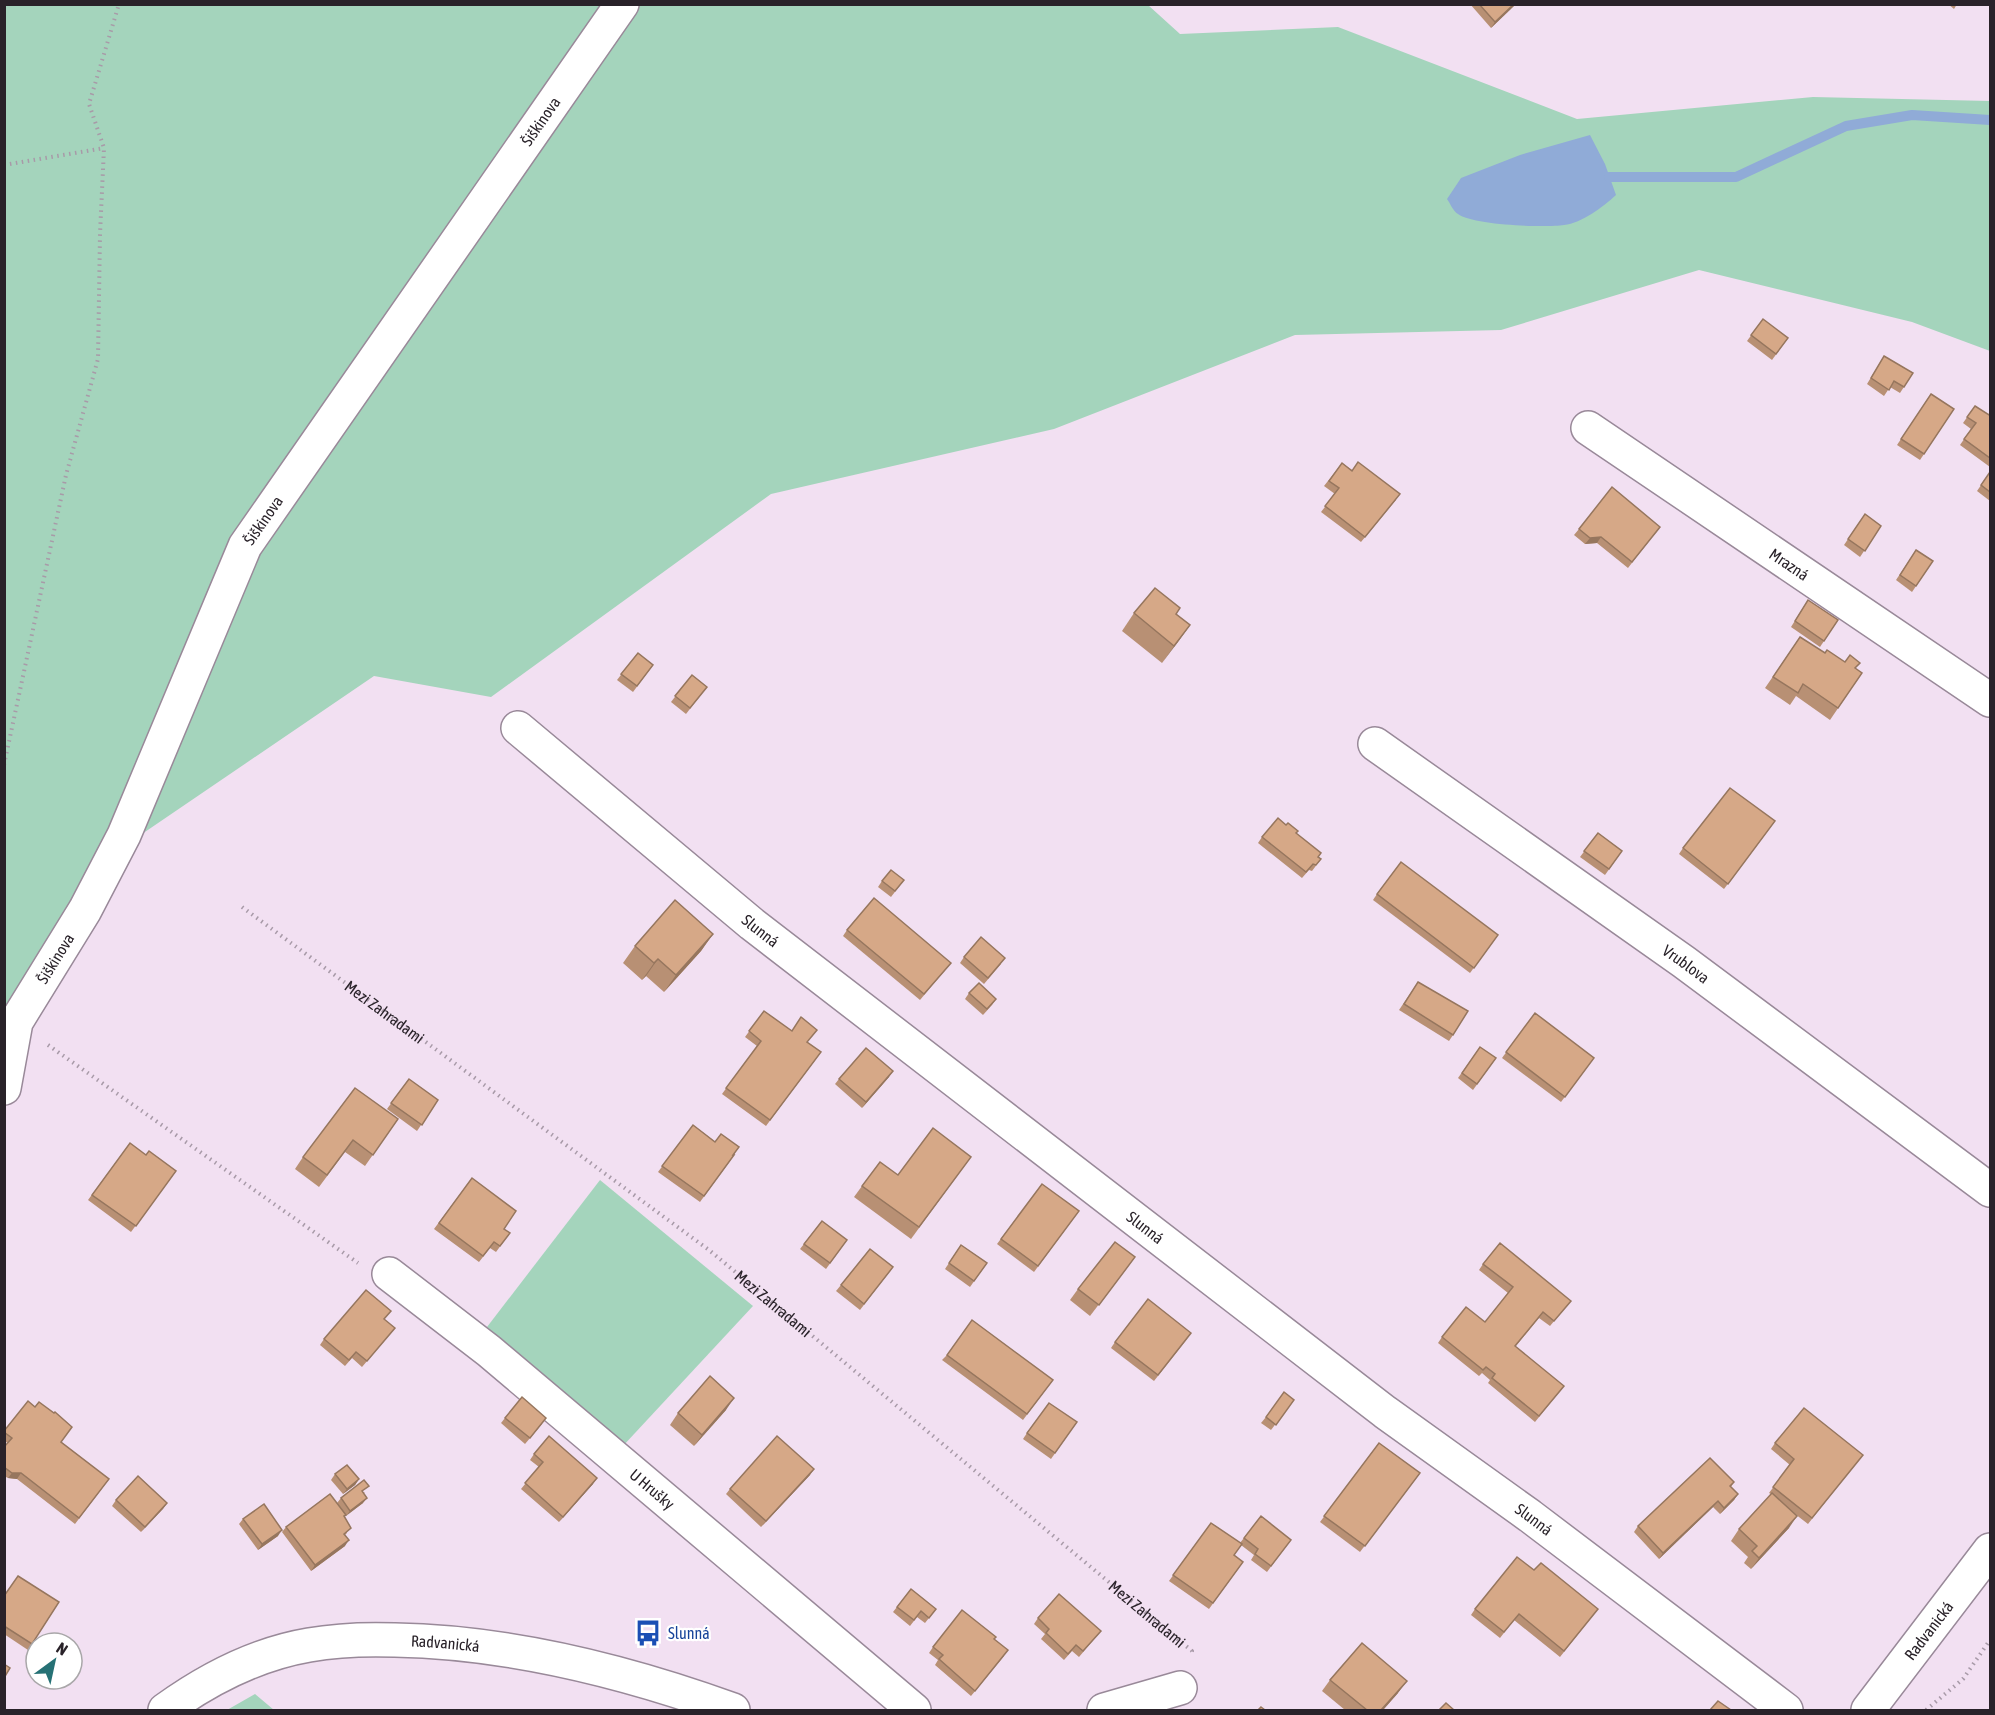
<svg xmlns="http://www.w3.org/2000/svg" width="1995" height="1715" font-family="'Asap Condensed',sans-serif">
<style>
.green{fill:#a4d4bc}
.water{fill:#90abd7}
.lines{fill:none;stroke-linecap:round;stroke-linejoin:round}
.stream{stroke:#90abd7;stroke-width:10}
.minor-casing{stroke:#998999;stroke-width:36}
.path{stroke:#a89aa8;stroke-width:4;stroke-dasharray:1.5 4.5;stroke-linecap:butt}
.minor{stroke:#fff;stroke-width:33}
.wall{fill:#b89074}
.shaded-wall{fill:#96765e}
.building{fill:#d6a887;stroke:#96765e;stroke-width:1.5}
.labels{text-anchor:middle;dominant-baseline:central;stroke-width:4.5;stroke-linejoin:round;paint-order:stroke}
.street-label{font-size:16px;fill:#292229;stroke:#fff}
.transit-label{font-size:16px;fill:#164399;stroke:#fff;text-anchor:start}
</style>
<rect width="100%" height="100%" fill="#f2e0f2"/>
<g class="green">
<polygon points="5,5 1148,5 1180,34 1338,27 1577,119 1813,97 1990,101 1990,351 1912,322 1699,270 1501,330 1295,335 1054,429 771,494 491,697 374,676 139,836 5,1072"/>
<polygon points="600,1180 753,1306 622,1447 487,1327"/>
<polygon points="255,1694 274,1710 227,1710"/>
</g>
<path class="water" d="M1590 135 1605 164 1616 195C1603 207 1582 223 1564 225 1544 228 1472 225 1458 214 1453 211 1450 203 1447 199L1461 178 1520 155Z"/>
<g class="lines">
<polyline class="stream" points="1609,177 1736,177 1846,126 1912,115 1990,120"/>
<g class="minor-casing">
<g id="minor">
<path id="s2" d="M1588 428 1990 700"/>
<path id="s3" d="M518 728 752 924 1385 1412 1530 1516 1786 1710"/>
<path id="s4" d="M1375 744 1684 962 1990 1190"/>
<path id="s5" d="M4 1088 16 1022 85 910 124 835 245 546 622 4"/>
<path id="s6" d="M389 1274 489 1351 914 1710"/>
<path id="s7" d="M165 1710C208 1679 256 1654 309 1645 337 1640 366 1639 395 1640 510 1642 625 1671 733 1710"/>
<polyline points="1104,1710 1180,1688"/>
<path id="s8" d="M1868 1710 1990 1550"/>
</g>
</g>
<g class="path">
<polyline points="4,165 104,148"/>
<polyline points="4,765 66,475 98,359 100,234 104,148 89,104 119,4"/>
<path id="s1" d="M242 907 709 1250 1192 1651 1190 1655"/>
<polyline points="48,1045 358,1263"/>
<polyline points="1926,1710 1963,1679 1990,1640"/>
</g>
<use href="#minor" class="minor"/>
</g>
<g class="wall">
<polygon points="1470,4 1516,4 1491,28"/>
<polygon points="1948,4 1957,4 1954,9"/>
<polygon points="1763,319 1788,338 1772,360 1747,341"/>
<polygon points="1884,356 1913,373 1900,393 1890,387 1884,396 1867,384"/>
<polygon points="1931,394 1924,454 1920,460 1897,445"/>
<polygon points="1975,406 1989,415 1990,413 1990,467 1960,445 1971,429 1963,423"/>
<polygon points="1342,463 1396,500 1361,542 1321,512 1335,494 1324,486"/>
<polygon points="1990,472 1990,501 1977,491"/>
<polygon points="1865,514 1881,526 1860,557 1844,545"/>
<polygon points="1660,527 1628,568 1597,543 1585,544 1574,535 1579,529"/>
<polygon points="1916,550 1933,561 1912,592 1896,580"/>
<polygon points="1808,600 1838,620 1820,647 1791,627"/>
<polygon points="1134,613 1190,625 1162,663 1122,631"/>
<polygon points="1800,637 1825,653 1855,668 1862,673 1830,720 1796,696 1790,705 1765,688"/>
<polygon points="638,653 653,665 633,692 617,680"/>
<polygon points="692,675 707,687 686,714 671,702"/>
<polygon points="1775,821 1724,889 1679,854 1683,848"/>
<polygon points="1296,833 1321,859 1312,871 1309,870 1302,878 1258,843 1262,837"/>
<polygon points="1598,833 1622,851 1605,875 1580,857"/>
<polygon points="904,880 891,897 878,887 882,881"/>
<polygon points="1377,894 1498,935 1470,973 1373,900"/>
<polygon points="847,930 951,963 920,1000 843,936"/>
<polygon points="713,934 701,951 664,992 646,976 642,980 623,963 635,946"/>
<polygon points="964,957 1001,964 984,984 960,963"/>
<polygon points="1418,982 1453,1035 1449,1041 1399,1010"/>
<polygon points="969,993 996,999 992,1005 983,1015 965,999"/>
<polygon points="764,1011 821,1052 766,1126 722,1094 757,1046 745,1037"/>
<polygon points="1535,1013 1594,1058 1561,1102 1502,1058"/>
<polygon points="1480,1047 1496,1058 1473,1090 1458,1078"/>
<polygon points="889,1077 862,1108 835,1084 839,1079"/>
<polygon points="409,1079 438,1100 417,1131 387,1109"/>
<polygon points="398,1119 365,1166 345,1152 319,1187 295,1169 303,1157"/>
<polygon points="693,1125 733,1155 730,1161 700,1202 658,1172"/>
<polygon points="130,1143 146,1155 176,1171 131,1232 88,1200"/>
<polygon points="971,1157 911,1239 854,1197 862,1186"/>
<polygon points="472,1178 504,1229 510,1233 496,1252 490,1248 479,1262 434,1229"/>
<polygon points="1042,1184 1079,1211 1034,1272 997,1244"/>
<polygon points="822,1221 847,1240 826,1269 800,1249"/>
<polygon points="961,1245 987,1263 970,1287 945,1269"/>
<polygon points="1483,1264 1571,1301 1550,1326 1539,1318 1515,1347 1564,1386 1535,1422 1488,1383 1490,1380 1482,1373 1479,1376 1438,1343 1442,1337 1485,1322 1508,1293 1479,1270"/>
<polygon points="893,1267 860,1310 836,1291 841,1285"/>
<polygon points="1126,1269 1090,1316 1070,1300 1078,1289"/>
<polygon points="385,1320 390,1334 362,1367 352,1358 345,1366 320,1345 324,1339"/>
<polygon points="1187,1339 1154,1381 1111,1348 1115,1342"/>
<polygon points="947,1355 1053,1380 1023,1420 942,1360"/>
<polygon points="1294,1400 1271,1430 1261,1423 1266,1417"/>
<polygon points="726,1410 694,1446 670,1425 678,1413"/>
<polygon points="505,1418 542,1424 525,1444 501,1423"/>
<polygon points="1077,1422 1051,1459 1023,1439 1027,1433"/>
<polygon points="4,1431 61,1442 109,1479 75,1524 17,1479 8,1478 4,1476 4,1447 8,1443 4,1441"/>
<polygon points="1379,1443 1420,1473 1360,1552 1320,1522"/>
<polygon points="1775,1443 1858,1461 1808,1524 1786,1507 1789,1528 1751,1569 1744,1563 1748,1557 1731,1541 1739,1529 1771,1494 1769,1493 1790,1465 1771,1449"/>
<polygon points="534,1454 593,1484 559,1522 521,1489 539,1467 530,1460"/>
<polygon points="335,1474 359,1479 355,1485 343,1494 331,1480"/>
<polygon points="810,1475 761,1527 726,1494 730,1489"/>
<polygon points="1734,1482 1731,1487 1738,1494 1734,1500 1720,1514 1713,1507 1659,1559 1634,1532 1638,1526"/>
<polygon points="365,1492 364,1493 363,1503 344,1517 347,1533 345,1535 345,1546 311,1571 282,1532 286,1527 337,1503 341,1498"/>
<polygon points="116,1500 167,1503 141,1532 112,1506"/>
<polygon points="1261,1516 1291,1540 1267,1572 1251,1560 1254,1555 1241,1545 1234,1555 1243,1562 1209,1609 1169,1581 1211,1523 1240,1543"/>
<polygon points="243,1519 278,1536 258,1550 239,1524"/>
<polygon points="1534,1570 1598,1609 1560,1657 1514,1620 1500,1638 1471,1615 1475,1609"/>
<polygon points="911,1589 936,1609 925,1623 917,1617 910,1626 893,1612"/>
<polygon points="4,1596 59,1602 28,1650 4,1634"/>
<polygon points="1038,1618 1101,1631 1079,1657 1072,1651 1064,1660 1041,1639 1045,1634 1034,1624"/>
<polygon points="994,1639 1004,1656 971,1696 935,1665 938,1660 929,1653 933,1647"/>
<polygon points="1330,1680 1398,1693 1383,1710 1345,1710 1322,1691"/>
</g>
<g class="shaded-wall">
<polygon points="1514,4 1516,4 1491,28 1495,22"/>
<polygon points="1601,537 1597,543 1585,544 1590,538"/>
<polygon points="1190,625 1178,642 1162,663 1174,646"/>
<polygon points="713,934 701,951 664,992 676,975"/>
<polygon points="658,959 646,976 642,980 654,963"/>
<polygon points="893,1071 889,1077 862,1108 866,1102"/>
<polygon points="734,1398 726,1410 694,1446 702,1435"/>
<polygon points="814,1469 810,1475 761,1527 766,1521"/>
<polygon points="12,1473 21,1473 17,1479 8,1478"/>
<polygon points="597,1478 593,1484 559,1522 563,1517"/>
<polygon points="359,1479 355,1485 343,1494 347,1489"/>
<polygon points="1738,1494 1734,1500 1720,1514 1724,1508"/>
<polygon points="367,1498 363,1503 346,1516 350,1511"/>
<polygon points="1718,1501 1713,1507 1659,1559 1663,1553"/>
<polygon points="167,1503 163,1509 141,1532 145,1527"/>
<polygon points="1797,1516 1789,1528 1751,1569 1759,1558"/>
<polygon points="282,1530 278,1536 258,1550 262,1544"/>
<polygon points="349,1540 345,1546 311,1571 315,1565"/>
<polygon points="1407,1681 1398,1693 1383,1710 1381,1710"/>
</g>
<g class="building">
<polygon points="1479,4 1514,4 1495,22"/>
<polygon points="1763,319 1788,338 1776,354 1751,335"/>
<polygon points="1884,356 1913,373 1904,387 1894,381 1889,390 1871,378"/>
<polygon points="1931,394 1954,409 1924,454 1901,439"/>
<polygon points="1975,406 1989,415 1990,413 1990,458 1964,439 1976,423 1967,417"/>
<polygon points="1358,462 1400,494 1365,537 1325,506 1339,488 1329,481 1342,463 1352,471"/>
<polygon points="1990,472 1990,492 1981,485"/>
<polygon points="1612,487 1660,527 1632,562 1601,537 1590,538 1579,529"/>
<polygon points="1865,514 1881,526 1865,551 1848,539"/>
<polygon points="1916,550 1933,561 1916,586 1900,575"/>
<polygon points="1155,588 1180,608 1176,614 1190,625 1174,646 1134,613"/>
<polygon points="1808,600 1838,620 1824,641 1795,621"/>
<polygon points="1800,637 1825,653 1827,650 1845,662 1850,655 1860,663 1855,668 1862,673 1838,708 1803,684 1798,693 1773,677"/>
<polygon points="638,653 653,665 637,686 621,674"/>
<polygon points="692,675 707,687 690,708 675,696"/>
<polygon points="1730,788 1775,821 1728,884 1683,848"/>
<polygon points="1278,818 1286,825 1288,823 1298,831 1296,833 1321,853 1318,857 1321,859 1316,865 1313,864 1306,872 1262,837"/>
<polygon points="1598,833 1622,851 1609,869 1584,851"/>
<polygon points="1401,862 1498,935 1474,968 1377,894"/>
<polygon points="891,870 904,880 895,891 882,881"/>
<polygon points="874,898 951,963 924,994 847,930"/>
<polygon points="675,900 713,934 676,975 658,959 654,963 635,946"/>
<polygon points="981,937 1005,958 988,978 964,957"/>
<polygon points="1418,982 1468,1011 1453,1035 1404,1004"/>
<polygon points="979,983 996,999 987,1009 969,993"/>
<polygon points="764,1011 792,1031 801,1017 817,1030 807,1042 821,1052 770,1120 726,1088 761,1041 749,1031"/>
<polygon points="1535,1013 1594,1058 1565,1097 1506,1052"/>
<polygon points="1480,1047 1496,1058 1477,1084 1462,1073"/>
<polygon points="866,1048 893,1071 866,1102 839,1079"/>
<polygon points="409,1079 438,1100 422,1125 391,1103"/>
<polygon points="355,1088 398,1119 373,1155 353,1140 327,1175 303,1157"/>
<polygon points="693,1125 715,1142 721,1134 739,1147 733,1155 734,1155 704,1196 662,1166"/>
<polygon points="933,1128 971,1157 919,1227 862,1186 880,1162 898,1175"/>
<polygon points="130,1143 146,1155 149,1151 176,1171 136,1226 92,1195"/>
<polygon points="472,1178 516,1211 504,1229 510,1233 500,1246 494,1242 483,1256 439,1223"/>
<polygon points="1042,1184 1079,1211 1038,1266 1001,1239"/>
<polygon points="822,1221 847,1240 830,1263 804,1244"/>
<polygon points="1115,1242 1135,1257 1099,1305 1078,1289"/>
<polygon points="1500,1243 1571,1301 1554,1321 1543,1312 1515,1346 1564,1386 1539,1416 1492,1378 1495,1374 1486,1367 1483,1370 1442,1337 1466,1307 1485,1322 1513,1287 1483,1264"/>
<polygon points="961,1245 987,1263 974,1281 949,1263"/>
<polygon points="870,1249 893,1267 864,1304 841,1285"/>
<polygon points="366,1290 391,1311 384,1319 395,1328 367,1361 356,1352 349,1360 324,1339"/>
<polygon points="1148,1299 1191,1333 1158,1375 1115,1342"/>
<polygon points="972,1320 1053,1380 1027,1414 947,1355"/>
<polygon points="710,1376 734,1398 702,1435 678,1413"/>
<polygon points="1284,1392 1294,1400 1276,1425 1266,1417"/>
<polygon points="522,1397 546,1418 530,1438 505,1418"/>
<polygon points="28,1401 35,1407 39,1402 54,1413 55,1412 72,1427 61,1442 109,1479 79,1518 21,1473 12,1473 4,1467 4,1447 12,1438 4,1432 4,1431"/>
<polygon points="1049,1403 1077,1422 1055,1453 1027,1433"/>
<polygon points="1804,1408 1863,1455 1812,1518 1773,1487 1794,1459 1775,1443"/>
<polygon points="549,1436 597,1478 563,1517 525,1483 543,1462 534,1454"/>
<polygon points="777,1436 814,1469 766,1521 730,1489"/>
<polygon points="1379,1443 1420,1473 1365,1546 1324,1516"/>
<polygon points="1710,1458 1734,1482 1730,1486 1738,1494 1724,1508 1718,1501 1663,1553 1638,1526"/>
<polygon points="347,1465 359,1479 347,1489 335,1474"/>
<polygon points="138,1476 167,1503 145,1527 116,1500"/>
<polygon points="364,1480 369,1486 362,1491 367,1498 350,1511 341,1498"/>
<polygon points="1772,1493 1797,1516 1759,1558 1752,1551 1757,1546 1739,1529"/>
<polygon points="330,1494 346,1515 344,1516 351,1528 344,1534 349,1540 315,1565 286,1527"/>
<polygon points="264,1504 282,1530 262,1544 243,1519"/>
<polygon points="1261,1516 1291,1540 1271,1566 1255,1554 1258,1549 1244,1538"/>
<polygon points="1211,1523 1242,1544 1234,1555 1243,1562 1213,1603 1173,1575"/>
<polygon points="1517,1557 1534,1570 1541,1563 1598,1609 1564,1651 1519,1614 1504,1632 1475,1609"/>
<polygon points="18,1576 59,1602 32,1644 4,1626 4,1596"/>
<polygon points="911,1589 936,1609 929,1618 921,1611 914,1620 897,1607"/>
<polygon points="1059,1594 1101,1631 1083,1651 1076,1645 1068,1654 1046,1633 1049,1629 1038,1618"/>
<polygon points="962,1610 996,1637 994,1639 1008,1650 975,1691 939,1659 943,1655 933,1647"/>
<polygon points="1362,1643 1407,1681 1381,1710 1367,1710 1330,1680"/>
<polygon points="4,1664 10,1668 4,1678"/>
<polygon points="1718,1701 1731,1710 1710,1710"/>
<polygon points="1446,1703 1454,1710 1439,1710"/>
<polygon points="1261,1707 1265,1710 1258,1710"/>
</g>
<defs>
<g id="bus-bare" transform="scale(2.07)"><path d="M-5-6H5V4H4V6H2V4H-2V6H-4V4H-5ZM-3.5-4V0h7V-4ZM-3.5 1.2v1.5H-2V1.2ZM2 1.2v1.5H3.5V1.2Z" fill="#1a4fb4" stroke="#fff" stroke-width="2.5" paint-order="stroke"/></g>
</defs>
<g fill-rule="evenodd">
<use href="#bus-bare" x="648" y="1633"/>
</g>
<g class="labels">
<g class="street-label">
<text stroke="none"><textPath href="#s5" startOffset="1114">Šiškinova</textPath></text>
<text stroke="none"><textPath href="#s5" startOffset="628">Šiškinova</textPath></text>
<text stroke="none"><textPath href="#s2" startOffset="243">Mrazná</textPath></text>
<text stroke="none"><textPath href="#s3" startOffset="316">Slunná</textPath></text>
<text stroke="none"><textPath href="#s5" startOffset="142">Šiškinova</textPath></text>
<text stroke="none"><textPath href="#s4" startOffset="381">Vrublova</textPath></text>
<text stroke="none"><textPath href="#s1" startOffset="177">Mezi Zahradami</textPath></text>
<text stroke="none"><textPath href="#s3" startOffset="802">Slunná</textPath></text>
<text stroke="none"><textPath href="#s1" startOffset="663">Mezi Zahradami</textPath></text>
<text stroke="none"><textPath href="#s6" startOffset="340">U Hrušky</textPath></text>
<text stroke="none"><textPath href="#s3" startOffset="1288">Slunná</textPath></text>
<text stroke="none"><textPath href="#s1" startOffset="1149">Mezi Zahradami</textPath></text>
<text stroke="none"><textPath href="#s8" startOffset="100">Radvanická</textPath></text>
<text stroke="none"><textPath href="#s7" startOffset="296">Radvanická</textPath></text>
</g>
<g class="transit-label">
<text x="668" y="1633">Slunná</text>
</g>
</g>
<rect width="1995" height="1715" fill="none" stroke="#292229" stroke-width="12"/>
<g transform="translate(54 1661) rotate(33)"><circle r="28" fill="#ffffff" stroke="#a9a7a9" stroke-width="1.5"/>
<path d="M0-4.5L10 22L0 15L-10 22Z" fill="#267175"/>
<text y="-9" font-size="16" font-weight="bold" text-anchor="middle" fill="#292229">N</text>
</g>
</svg>
